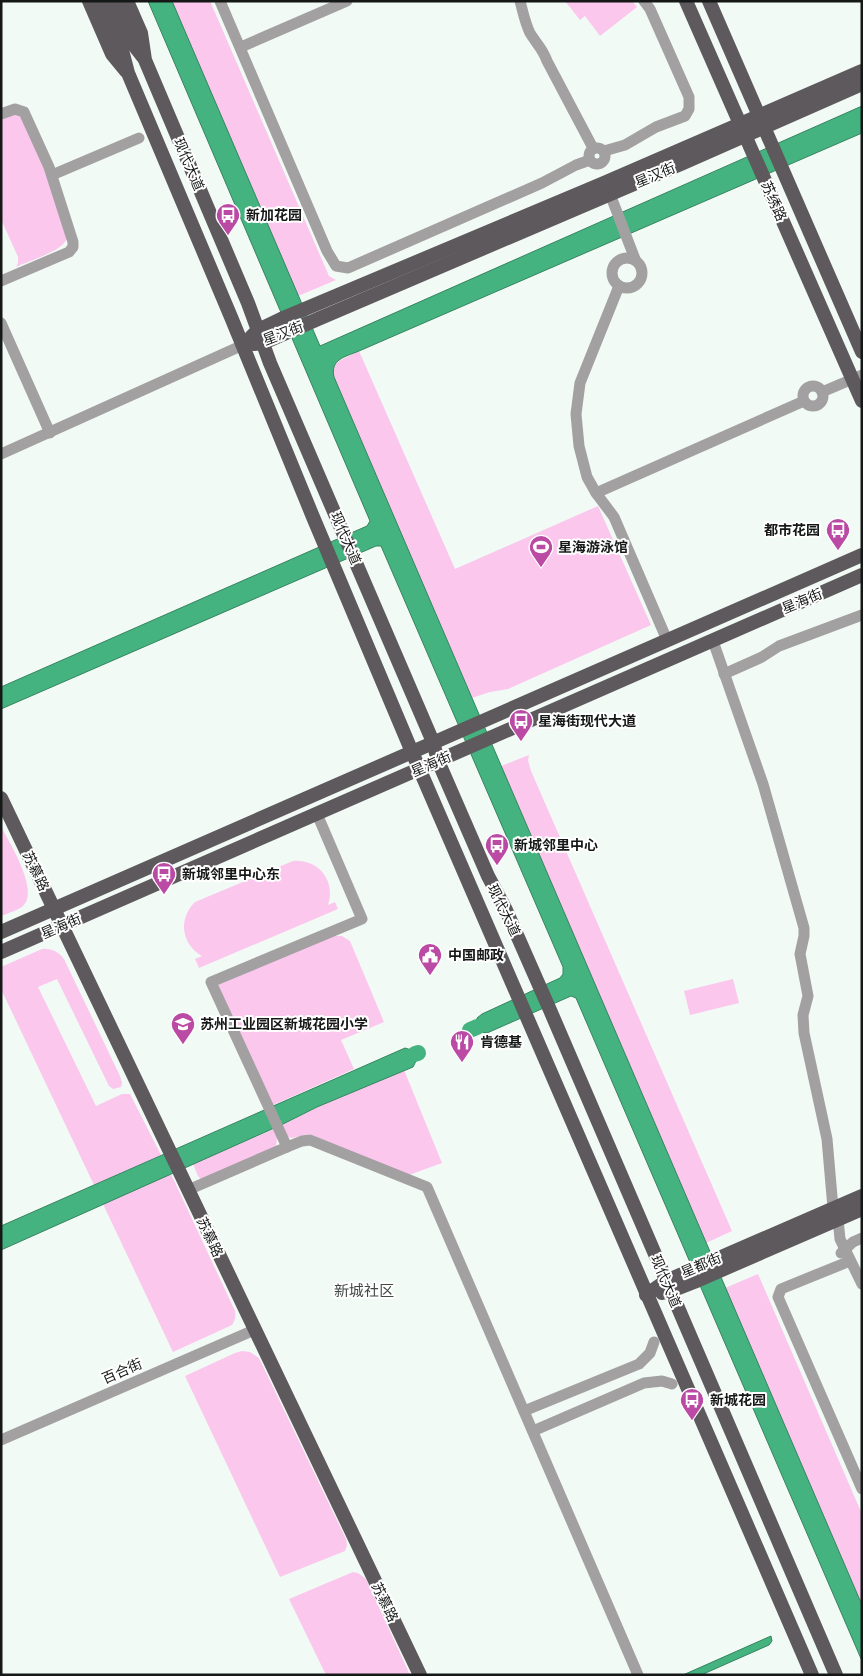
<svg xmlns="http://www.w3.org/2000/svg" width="863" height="1676" font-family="Roboto,'Noto Sans SC',sans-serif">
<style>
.green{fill:#fbc7ed}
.water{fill:#44b37f;stroke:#368460}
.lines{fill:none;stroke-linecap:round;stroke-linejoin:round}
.river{stroke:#44b37f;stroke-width:16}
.minor{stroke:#a3a0a2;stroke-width:11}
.major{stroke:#5e595c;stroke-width:14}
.labels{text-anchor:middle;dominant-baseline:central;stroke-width:4;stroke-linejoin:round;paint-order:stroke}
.street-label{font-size:14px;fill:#151816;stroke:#fff}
.poi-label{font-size:14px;font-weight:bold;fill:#151816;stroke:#fff;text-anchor:start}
.neighbourhood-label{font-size:15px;fill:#424845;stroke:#fff}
</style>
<rect width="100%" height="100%" fill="#f2faf5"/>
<g class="green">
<polygon points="172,1 210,1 329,276 336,280 298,296"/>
<polygon points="565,1 632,1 637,7 600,36 585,16 580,20"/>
<path d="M13 115H19L22 119 44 166 67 238C64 251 28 261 16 267L18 263V257L1 219V118Z"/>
<polygon points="359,351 455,569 598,506 651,625 508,689 490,692 472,698 334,377 332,369 335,363"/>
<polygon points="529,755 528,760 531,771 732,1231 706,1243 501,766"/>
<path d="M1 826C9 842 40 891 23 906 17 911 8 913 1 916Z"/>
<path d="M293 861C318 859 336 880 328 905L335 902 338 909 199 968 195 959 202 956C181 944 178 919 195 902Z"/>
<polygon points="333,936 342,936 350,941 384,1022 341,1040 354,1069 271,1106 219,987 219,984"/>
<path d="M42 949C51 948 59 952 64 959L120 1076 122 1083 121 1087 113 1089 109 1086 57 979 38 987 96 1106 122 1094H130L161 1155 94 1185 1 989V967Z"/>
<polygon points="733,979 739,1003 690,1015 684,991"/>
<polygon points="404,1070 442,1163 409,1175 309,1134 292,1138 286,1136 281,1125 317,1107"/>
<polygon points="274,1129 277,1138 276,1147 201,1179 198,1176 193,1164"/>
<path d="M171 1174 235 1311C236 1317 235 1320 232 1325L173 1352 103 1204Z"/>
<polygon points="758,1274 862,1514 862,1605 725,1288"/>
<polygon points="242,1351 250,1352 259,1358 346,1539 347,1545 345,1551 280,1577 185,1376 235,1353"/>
<polygon points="353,1572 358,1573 366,1579 410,1675 326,1675 289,1599"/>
</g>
<g class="water">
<path d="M148 1H172L320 346 862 106V133L359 351C345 357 330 359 334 377L862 1605V1661L576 998 571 996 487 1033 482 1032 477 1027V1018L482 1014 560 978 563 974V967L381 546H376L1 709V687L367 526 370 521Z"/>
<path d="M405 1048C413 1050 416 1053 416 1061L413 1067 317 1107 281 1125 1 1250V1226Z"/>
<polygon points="771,1636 772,1641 769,1645 701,1675 683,1675"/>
</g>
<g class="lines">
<g class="river">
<polyline points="470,1030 477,1027"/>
<polyline points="415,1054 418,1053"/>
</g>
<g class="minor">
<polyline points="220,1 327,251 336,266 348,268 542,183 576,165 590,160"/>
<path d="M520 1C523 12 525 23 530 33 536 43 543 49 547 61L593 148"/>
<polyline points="241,47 347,1"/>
<polyline points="1,114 15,109 24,112 49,167 73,242 73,247 69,252 1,281"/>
<circle cx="597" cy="156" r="8"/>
<polyline points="604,151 625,145 656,127 685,116 689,109 689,97 650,9 644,1"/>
<polyline points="52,175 139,138"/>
<polyline points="610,194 635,259"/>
<circle cx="627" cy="273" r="15"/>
<polyline points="619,286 580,383 576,414 579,446 587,477 596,493 614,517 667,640"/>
<polyline points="1,323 50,433"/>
<circle cx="813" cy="396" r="10"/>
<polyline points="822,392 862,375"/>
<polyline points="1,454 243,345"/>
<polyline points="596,493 804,401"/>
<polyline points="713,641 763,784 804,928 804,936 800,954 808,996 803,1015 804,1033 827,1139 833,1208 838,1219 840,1239 862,1284"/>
<polyline points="724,674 762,657 779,646 862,615"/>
<polyline points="287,1147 211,982 362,919 317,814"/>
<polyline points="188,1190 287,1147 302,1141 310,1140 427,1187 638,1675"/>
<polyline points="841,1253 853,1242 862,1238"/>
<polyline points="850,1261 781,1289 778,1297 862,1489"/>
<polyline points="524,1411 639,1364 650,1353 654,1342"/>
<polyline points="533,1431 644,1383 662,1381 672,1384"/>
<polyline points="1,1440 254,1330"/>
</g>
<g class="major">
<polyline points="89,1 112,54 126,71"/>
<polyline points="100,1 122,50 128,73 231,317 313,517 412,752 812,1675"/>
<polyline points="113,1 129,39 143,57"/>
<polyline points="127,1 141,33 145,60 248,303 270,363 433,742 438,761 488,876 506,910 550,1010 836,1675"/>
<polyline points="686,1 862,401"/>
<polyline points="709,1 862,352"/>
<polyline points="251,337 258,330 281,319 604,183 862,71"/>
<polyline points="254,344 263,343 318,319 683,163 862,84"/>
<polyline points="1,798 420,1675"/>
<polyline points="1,932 862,555"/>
<polyline points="1,952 862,575"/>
<polyline points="662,1293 671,1291 694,1282 862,1209"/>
<polyline points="646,1295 666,1281 862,1196"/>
</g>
</g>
<defs>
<g id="bus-pin" transform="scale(1.25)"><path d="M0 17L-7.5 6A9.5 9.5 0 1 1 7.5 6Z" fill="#bb4aa5" stroke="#fff"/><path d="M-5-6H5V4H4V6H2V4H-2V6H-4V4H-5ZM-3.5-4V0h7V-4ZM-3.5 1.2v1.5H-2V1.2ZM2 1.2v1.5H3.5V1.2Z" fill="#fff"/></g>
<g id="stadium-pin" transform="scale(1.25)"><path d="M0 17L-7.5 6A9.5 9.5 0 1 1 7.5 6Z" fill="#bb4aa5" stroke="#fff"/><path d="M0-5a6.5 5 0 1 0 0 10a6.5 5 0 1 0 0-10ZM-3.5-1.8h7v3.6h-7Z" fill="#fff"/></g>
<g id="civic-pin" transform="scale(1.25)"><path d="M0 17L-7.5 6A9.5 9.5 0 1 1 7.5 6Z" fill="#bb4aa5" stroke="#fff"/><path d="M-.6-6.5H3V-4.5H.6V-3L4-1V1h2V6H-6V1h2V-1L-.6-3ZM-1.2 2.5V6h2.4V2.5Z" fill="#fff"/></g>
<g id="school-pin" transform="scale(1.25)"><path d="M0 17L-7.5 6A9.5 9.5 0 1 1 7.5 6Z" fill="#bb4aa5" stroke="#fff"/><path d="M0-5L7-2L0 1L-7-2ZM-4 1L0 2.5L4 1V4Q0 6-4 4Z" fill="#fff"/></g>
<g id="restaurant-pin" transform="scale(1.25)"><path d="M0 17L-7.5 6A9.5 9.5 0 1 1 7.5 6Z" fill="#bb4aa5" stroke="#fff"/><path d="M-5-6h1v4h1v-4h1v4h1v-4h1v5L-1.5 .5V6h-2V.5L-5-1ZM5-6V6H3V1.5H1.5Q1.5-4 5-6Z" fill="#fff"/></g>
</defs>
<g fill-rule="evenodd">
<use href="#bus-pin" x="228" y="215"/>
<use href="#bus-pin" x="838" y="530"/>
<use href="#stadium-pin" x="541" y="547"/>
<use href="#bus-pin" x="521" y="721"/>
<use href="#bus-pin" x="497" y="845"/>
<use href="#bus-pin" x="164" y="874"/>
<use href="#civic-pin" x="430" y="955"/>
<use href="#school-pin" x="183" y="1024"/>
<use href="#restaurant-pin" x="462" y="1042"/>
<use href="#bus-pin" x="692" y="1400"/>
</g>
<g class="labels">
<g class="street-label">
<text transform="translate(189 164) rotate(67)">现代大道</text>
<text transform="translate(655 175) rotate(-23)">星汉街</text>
<text transform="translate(774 201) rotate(66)">苏绣路</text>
<text transform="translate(283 333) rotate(-21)">星汉街</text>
<text transform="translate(346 538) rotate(67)">现代大道</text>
<text transform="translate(802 601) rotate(-23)">星海街</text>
<text transform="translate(431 764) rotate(-24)">星海街</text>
<text transform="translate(36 871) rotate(65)">苏慕路</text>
<text transform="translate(504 910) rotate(64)">现代大道</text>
<text transform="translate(61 926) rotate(-24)">星海街</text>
<text transform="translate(210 1237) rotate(65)">苏慕路</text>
<text transform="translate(701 1265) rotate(-23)">星都街</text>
<text transform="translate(666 1281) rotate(67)">现代大道</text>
<text transform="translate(122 1371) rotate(-24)">百合街</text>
<text transform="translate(385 1602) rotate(64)">苏慕路</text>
</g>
<g class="poi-label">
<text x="246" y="215">新加花园</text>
<text x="820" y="530" text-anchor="end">都市花园</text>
<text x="558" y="547">星海游泳馆</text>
<text x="538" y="721">星海街现代大道</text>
<text x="514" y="845">新城邻里中心</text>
<text x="182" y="874">新城邻里中心东</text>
<text x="448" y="955">中国邮政</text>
<text x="200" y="1024">苏州工业园区新城花园小学</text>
<text x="480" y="1042">肯德基</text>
<text x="710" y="1400">新城花园</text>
</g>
<g class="neighbourhood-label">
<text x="364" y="1291">新城社区</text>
</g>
</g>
<rect width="863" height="1676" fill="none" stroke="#151816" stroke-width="5"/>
</svg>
